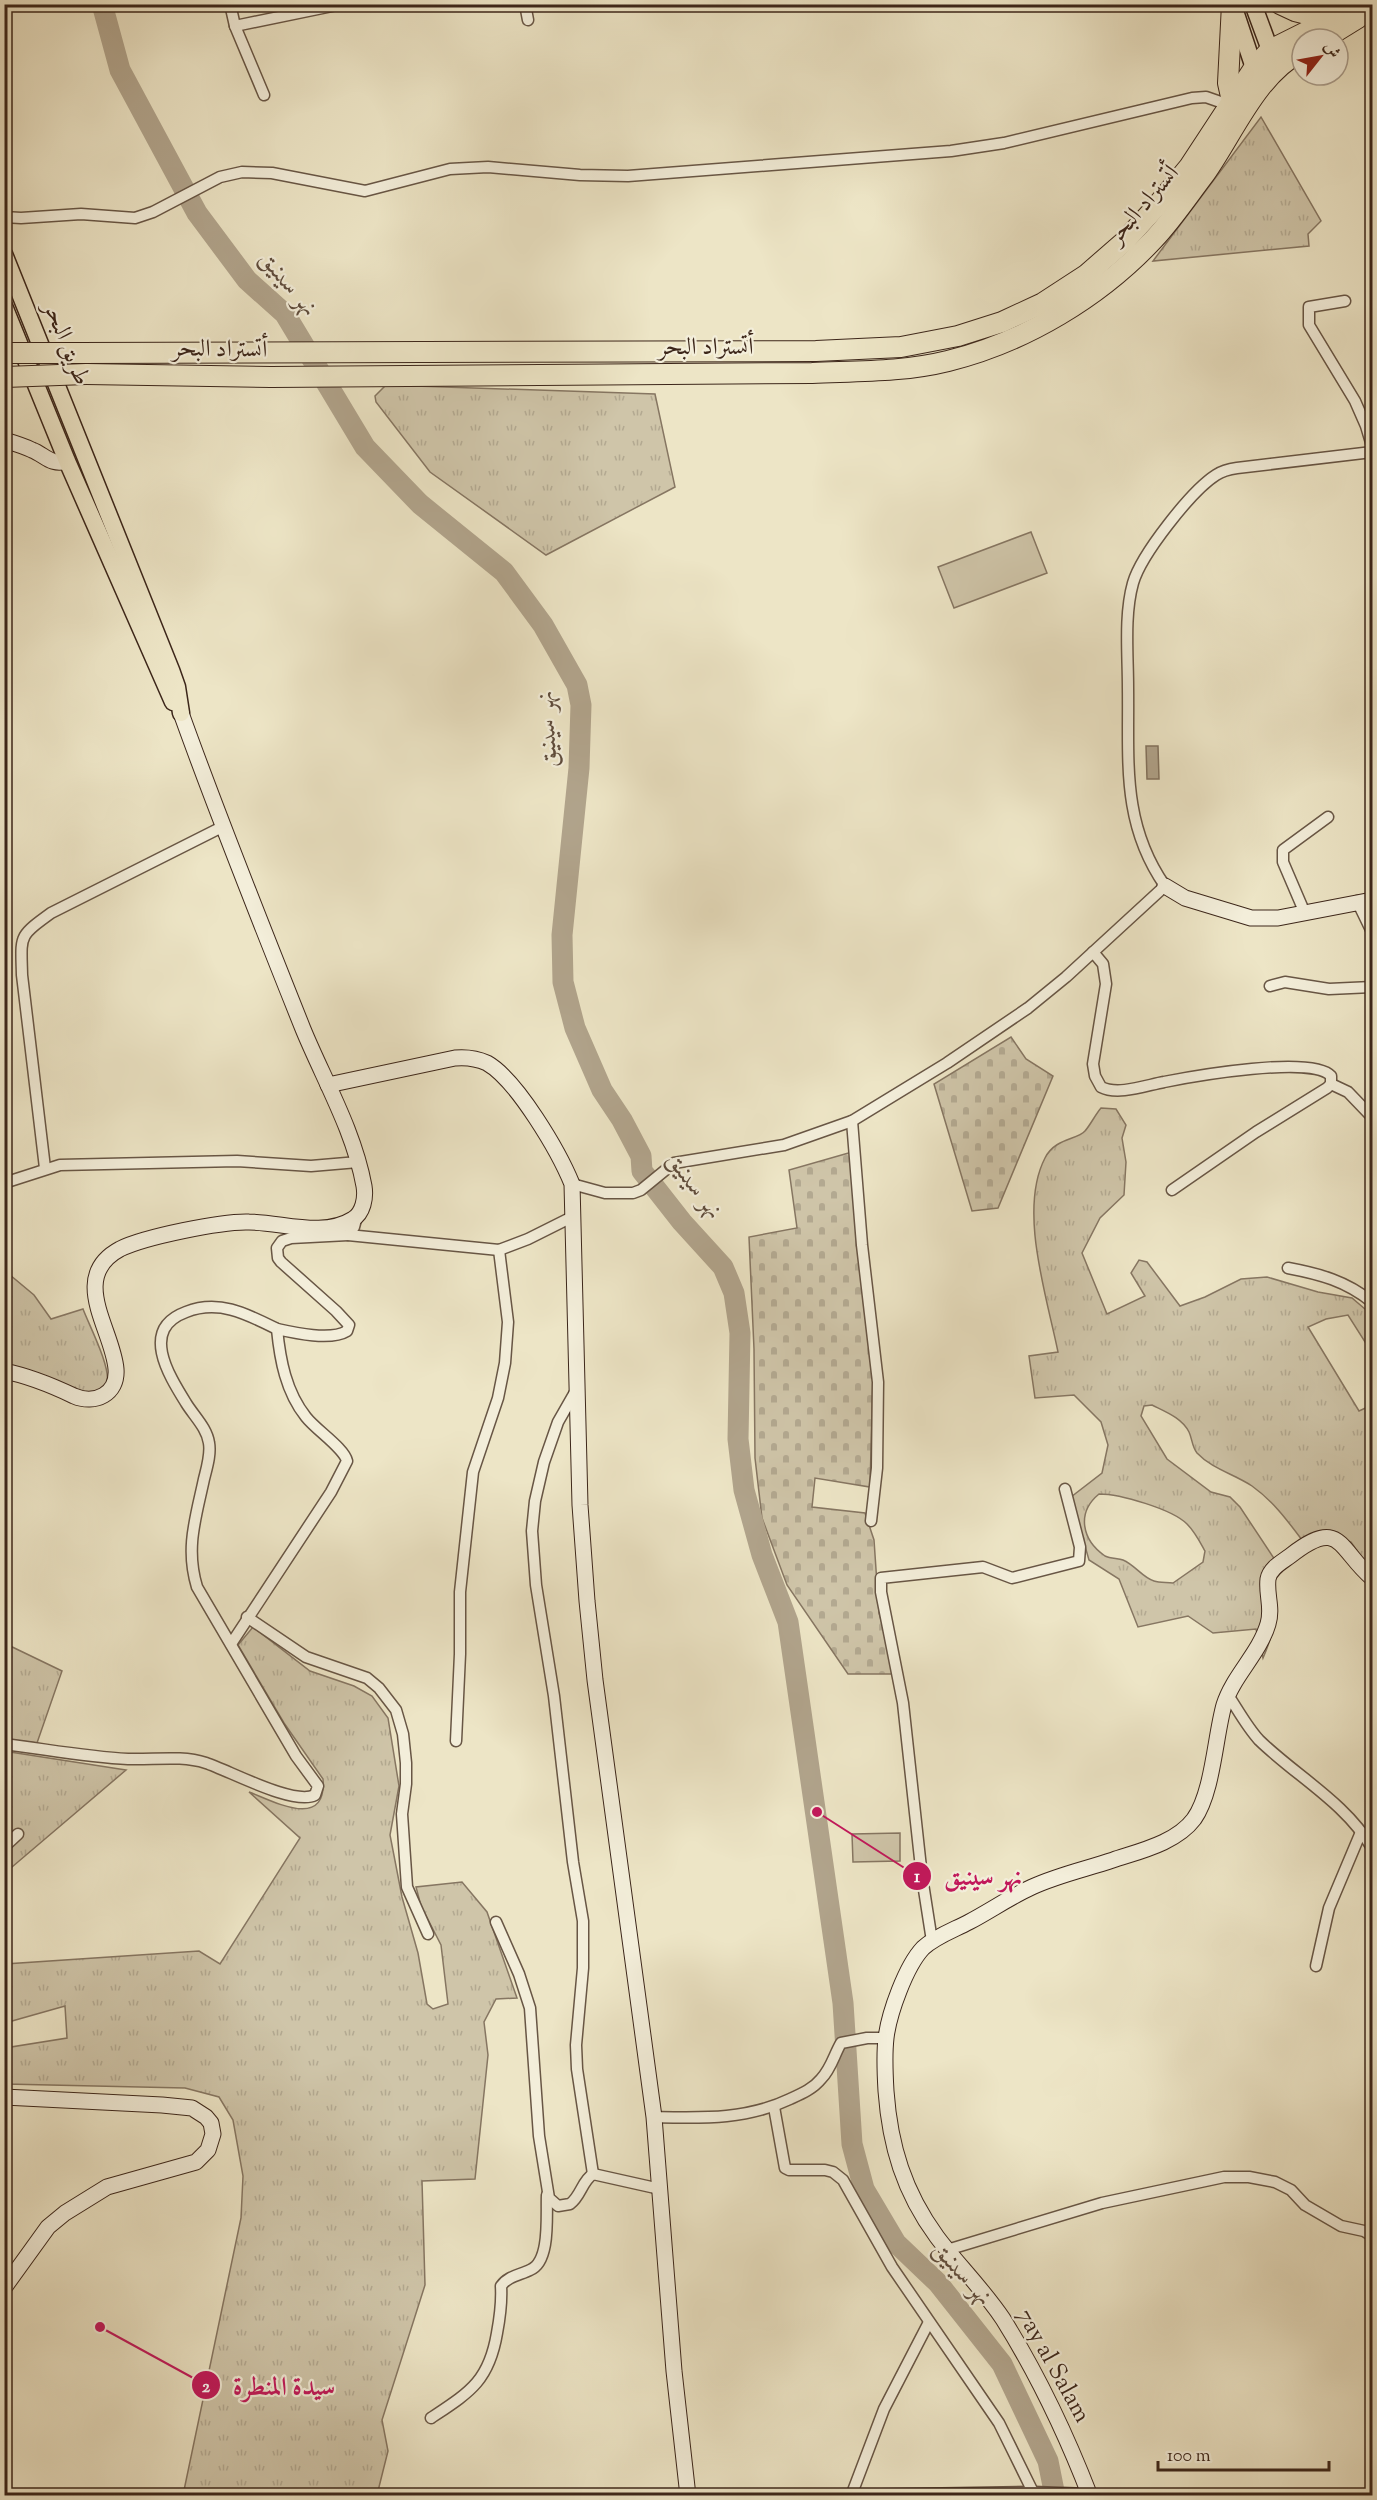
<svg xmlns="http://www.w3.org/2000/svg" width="1377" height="2500" font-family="'Sorts Mill Goudy',Amiri,serif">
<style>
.grass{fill:url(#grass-tufts);stroke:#867662;stroke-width:1.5;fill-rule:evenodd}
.cemetery{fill:url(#cemetery-stones);stroke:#867662;stroke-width:1.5}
.garden{fill:#cfc5a9;stroke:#867662;stroke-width:1.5}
.water{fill:#b1a48c;stroke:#82725e;stroke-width:1.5}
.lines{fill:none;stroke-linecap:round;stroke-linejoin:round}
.river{stroke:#b1a48c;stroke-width:21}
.street-casing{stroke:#685645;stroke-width:13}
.secondary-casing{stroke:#3c261a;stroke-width:17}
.primary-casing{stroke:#3c261a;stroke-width:19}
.highway-casing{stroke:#3c261a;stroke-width:22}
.street{stroke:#f3eeda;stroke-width:10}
.secondary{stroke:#f3eeda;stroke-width:15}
.primary{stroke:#ede5c6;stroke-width:16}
.highway{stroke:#ede5c6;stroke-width:20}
.highway-bridge-casing{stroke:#3c261a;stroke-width:22;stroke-linecap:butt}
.highway-bridge{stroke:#ede5c6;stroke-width:20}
.labels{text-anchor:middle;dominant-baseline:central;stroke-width:4.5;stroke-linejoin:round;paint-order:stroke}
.street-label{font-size:24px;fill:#3c261a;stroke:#f3eeda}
.water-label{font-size:26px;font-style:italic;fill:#5f4c3c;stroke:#f3eeda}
.leader{fill:none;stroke:#c2185b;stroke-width:2}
.callout-dot{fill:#c2185b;stroke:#f3eeda;stroke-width:2}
.mark-label{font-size:18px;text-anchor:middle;font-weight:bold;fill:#fff}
.callout-label{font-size:26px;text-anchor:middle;font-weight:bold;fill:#c2185b;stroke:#f3eeda;stroke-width:4.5;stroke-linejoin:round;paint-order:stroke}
</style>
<defs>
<pattern id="grass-tufts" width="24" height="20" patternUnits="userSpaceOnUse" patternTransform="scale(1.5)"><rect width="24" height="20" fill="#cfc5a9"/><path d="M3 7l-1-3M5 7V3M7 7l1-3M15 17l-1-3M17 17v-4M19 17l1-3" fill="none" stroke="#b3a991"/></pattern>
<pattern id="cemetery-stones" width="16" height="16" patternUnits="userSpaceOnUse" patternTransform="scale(1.5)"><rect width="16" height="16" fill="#cfc5a9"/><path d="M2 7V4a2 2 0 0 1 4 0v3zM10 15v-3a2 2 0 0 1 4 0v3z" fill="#b3a991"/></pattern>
</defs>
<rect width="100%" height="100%" fill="#ede5c6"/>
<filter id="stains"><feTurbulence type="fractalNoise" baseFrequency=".00333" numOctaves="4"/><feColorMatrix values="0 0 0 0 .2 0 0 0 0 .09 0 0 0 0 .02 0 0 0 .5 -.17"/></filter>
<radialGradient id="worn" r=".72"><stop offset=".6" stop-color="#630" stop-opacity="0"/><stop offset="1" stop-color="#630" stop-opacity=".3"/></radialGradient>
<g class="grass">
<polygon points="1261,117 1321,221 1308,234 1309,246 1153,261"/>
<polygon points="386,385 655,394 675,487 546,555 430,472 376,402 375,396"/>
<path d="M1101 1108 1116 1109 1126 1125 1122 1138 1126 1162 1124 1195 1100 1218 1082 1253 1107 1314 1145 1296 1131 1273 1139 1260 1147 1262 1180 1306 1205 1297 1241 1279 1267 1277 1318 1292 1352 1298 1372 1315V1353L1348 1315 1326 1319 1308 1327 1359 1411 1372 1405V1572L1351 1542 1327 1532 1267 1569C1275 1610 1280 1618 1263 1658L1256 1629 1213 1633 1188 1616 1138 1627 1119 1579 1089 1560 1071 1497 1102 1473 1108 1445 1101 1422 1074 1395 1035 1398 1029 1356 1058 1352C1047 1297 1018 1210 1045 1158 1055 1138 1077 1140 1085 1131 1091 1124 1095 1115 1101 1108ZM1152 1405C1166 1412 1182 1418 1189 1432 1192 1438 1192 1447 1197 1453 1212 1469 1234 1474 1252 1486 1273 1501 1287 1520 1302 1540L1275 1560 1240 1507 1230 1497 1211 1492 1167 1459 1141 1416 1144 1406ZM1099 1494C1120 1494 1172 1509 1187 1524 1195 1532 1200 1542 1205 1551L1203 1562 1173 1583C1167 1582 1160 1583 1154 1581 1143 1578 1135 1565 1123 1560 1118 1558 1111 1559 1105 1556 1082 1540 1076 1513 1099 1494Z"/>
<path d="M4 1270 34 1295 51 1319 83 1309C89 1325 111 1367 107 1383 105 1390 99 1392 92 1394L5 1366Z"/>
<path d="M253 1627 310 1671 354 1686 372 1696 388 1718 399 1786 390 1835 402 1897 418 1953 427 2004 433 2009 448 2004 441 1945 421 1906 416 1887 462 1882 487 1912 517 1998 496 1999 484 2022 488 2055 475 2179 422 2181 425 2285 382 2420 388 2451 377 2495H183L241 2218 243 2176 233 2120 219 2097 185 2088 5 2084V2048L67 2038 65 2006 5 2023V1964L199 1951 220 1964 300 1838 249 1792C273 1801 327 1831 323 1779L284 1723 238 1645Z"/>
<polygon points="4,1643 62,1671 37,1743 5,1739"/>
<polygon points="10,1752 126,1770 5,1873 5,1857 8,1855"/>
</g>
<g class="cemetery">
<polygon points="1011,1037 1026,1059 1053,1076 998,1208 972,1211 934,1084"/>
<polygon points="852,1152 864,1308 873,1373 870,1487 815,1478 812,1507 865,1513 874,1540 879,1613 895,1669 893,1674 848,1674 787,1585 762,1518 755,1458 754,1349 749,1237 797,1228 789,1170"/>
</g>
<g class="garden">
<polygon points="1031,532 1047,573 954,608 938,567"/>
<polygon points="900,1833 900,1861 853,1862 852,1834"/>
</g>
<polygon class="water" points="1146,746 1158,746 1159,779 1147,779"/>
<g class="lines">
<polyline class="river" points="102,4 120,70 197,213 247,280 285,314 365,447 420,504 504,572 543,625 577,685 581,705 579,768 562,935 563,982 575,1028 602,1090 622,1120 641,1156 642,1171 682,1222 723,1267 734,1293 740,1333 738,1439 744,1490 762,1555 788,1622 843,2003 852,2144 864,2189 896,2243 938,2283 1002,2364 1048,2461 1055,2496"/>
<g class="street-casing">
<g id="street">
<polyline points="230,4 235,26 264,95"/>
<polyline points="525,4 528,20"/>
<polyline points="235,26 342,4"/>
<polyline points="4,217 21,218 81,214 135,218 153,212 220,177 242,172 272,173 365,191 450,169 488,167 580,175 628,176 951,151 1004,143 1192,98 1206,97 1229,105"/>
<polyline points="1345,301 1309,307 1309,325 1355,401 1366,426 1372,446"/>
<polyline points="1357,901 1372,932"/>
<polyline points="1304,911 1283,862 1283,850 1328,817"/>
<path d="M1093 952 1103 964 1106 984 1093 1064 1095 1076 1101 1087C1118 1096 1147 1085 1164 1082 1194 1076 1313 1055 1331 1076V1084L1327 1088 1256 1132 1172 1190"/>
<polyline points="1270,986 1285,982 1329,989 1372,987"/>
<polyline points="1331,1084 1348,1092 1372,1117"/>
<polyline points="852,1121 862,1245 878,1382 877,1468 871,1521"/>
<path d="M45 1168 22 975C21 935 18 937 51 913L222 827"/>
<polyline points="4,1183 60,1165 237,1161 311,1166 358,1162"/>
<path d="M572 1184 605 1193H633L641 1190 674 1163 784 1145 852 1121 947 1063 1028 1008 1066 977 1165 886C1121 823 1129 760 1128 688 1128 654 1124 615 1133 583 1141 555 1191 491 1216 475 1222 471 1230 469 1237 468L1372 452"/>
<polyline points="348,1235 499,1250 528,1239 574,1216"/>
<path d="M1288 1268C1320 1274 1346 1281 1372 1302"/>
<polyline points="578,1387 558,1422 544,1462 535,1501 532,1531 536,1585 554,1696 573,1862 583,1921 583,1968 576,2045 577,2069 593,2174"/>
<polyline points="247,1617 306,1657 367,1678 379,1688 396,1710 403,1734 406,1763 406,1784 402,1814 407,1887 428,1934"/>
<path d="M231 1644 331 1492 347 1461C344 1448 316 1430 306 1417 286 1392 280 1360 277 1329 295 1333 331 1341 347 1331L349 1325 336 1311 281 1262 278 1258 277 1248 282 1241 291 1238 348 1235 354 1227 357 1216"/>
<path d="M1228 1695C1238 1710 1247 1727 1259 1740 1296 1776 1346 1803 1372 1848"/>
<polyline points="456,1741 460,1654 460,1592 473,1472 498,1398 505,1363 508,1322 499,1250"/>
<path d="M4 1744C45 1749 87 1757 128 1759 154 1760 181 1755 206 1763 230 1771 294 1806 315 1795L318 1786 296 1756 197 1587C185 1548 196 1517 204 1479 207 1467 211 1454 209 1443 207 1428 194 1416 186 1403 168 1374 140 1329 186 1312 219 1299 247 1314 277 1329"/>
<polyline points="4,1847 18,1834"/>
<path d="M496 1922 519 1974 530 2008 539 2136 549 2198 558 2206 570 2204C581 2196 582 2181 593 2174L660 2189"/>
<polyline points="932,1941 922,1877 903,1703 881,1592 881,1578 983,1567 1012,1578 1079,1561 1080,1547 1065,1489"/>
<polyline points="1316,1966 1329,1908 1361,1832"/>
<polyline points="774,2107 785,2168 789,2170 825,2170 833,2172 843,2180 892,2267 999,2423 1033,2492"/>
<path d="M654 2117C702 2118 746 2120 790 2099 801 2094 813 2089 821 2079 831 2069 834 2055 841 2043L867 2038H886"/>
<polyline points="947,2250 1102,2203 1224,2177 1249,2177 1275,2182 1291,2190 1305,2205 1341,2226 1364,2231 1372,2236"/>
<path d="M431 2418C470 2392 489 2381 497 2333 500 2317 502 2302 501 2286 508 2276 520 2275 530 2270 551 2262 546 2214 547 2195"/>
<polyline points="851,2495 1033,2492 1090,2494"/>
<polyline points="851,2496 884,2409 929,2322"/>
</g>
</g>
<g class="secondary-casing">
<g id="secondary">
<path d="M4 440C14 443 24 446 32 450 45 455 51 466 67 461"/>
<polyline points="1165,886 1185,898 1251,918 1278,918 1372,900"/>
<path d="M328 1085 455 1058C466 1057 476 1058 487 1063 517 1080 559 1152 572 1184L580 1505 587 1601 595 1680 654 2117 674 2371 688 2496"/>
<path d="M4 1371C29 1376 51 1385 74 1396 95 1405 118 1394 116 1369 113 1330 68 1277 120 1249 144 1237 222 1221 249 1222 282 1222 323 1238 353 1219 363 1213 366 1198 364 1186 354 1131 324 1080 303 1029 261 924 219 819 181 713"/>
<polyline points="4,2097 162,2105 192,2108 206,2117 211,2123 213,2134 208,2150 196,2162 107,2187 65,2213 48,2227 4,2288"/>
<path d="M1090 2496C1066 2434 1038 2375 1003 2319 983 2289 958 2265 937 2237 904 2192 890 2146 886 2091 885 2074 884 2055 886 2038 889 2013 906 1966 923 1948 936 1936 954 1930 969 1922 990 1911 1010 1897 1032 1887 1058 1875 1086 1869 1113 1860 1140 1851 1176 1843 1194 1819 1213 1792 1215 1737 1224 1705 1233 1676 1259 1654 1268 1624 1273 1608 1266 1595 1268 1579 1270 1568 1282 1562 1290 1556 1341 1516 1338 1549 1372 1578"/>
</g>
</g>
<g class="primary-casing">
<g id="primary">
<polyline points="1253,4 1270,50 1278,60"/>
<polyline points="1233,5 1254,68 1261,76"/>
<polyline points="4,254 171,670 177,687 181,713"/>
<polyline points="4,306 67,461 173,702"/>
</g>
</g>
<g class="highway-casing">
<g id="highway">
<polyline points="1232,4 1228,83 1232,101"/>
<polyline points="1280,4 1295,11 1330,20"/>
<polyline points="1324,39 1358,18"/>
<polyline points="79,353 816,351 901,347 958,336 1002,322 1043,303 1086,275 1125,241 1155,208 1189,167 1254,68 1270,50 1330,20 1372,7"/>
<path d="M86 374 271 377 812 373C858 371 904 372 948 361 1025 342 1100 297 1154 239 1172 220 1188 196 1204 175 1234 133 1255 76 1302 51"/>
</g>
</g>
<use href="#street" class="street"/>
<use href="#secondary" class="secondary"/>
<use href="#primary" class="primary"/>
<use href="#highway" class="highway"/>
<g class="highway-bridge-casing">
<g id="highway-bridge">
<polyline points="4,353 79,353"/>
<polyline points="5,377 86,374"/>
</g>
</g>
<use href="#highway-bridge" class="highway-bridge"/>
</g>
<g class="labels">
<g class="street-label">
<text transform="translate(1144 205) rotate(-49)">أتستراد البحر</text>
<text transform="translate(66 344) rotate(68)">طريق البحر</text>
<text x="706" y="348">أتستراد البحر</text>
<text transform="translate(220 350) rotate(1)">أتستراد البحر</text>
<text transform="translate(1053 2366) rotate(61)">7ay al Salam</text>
</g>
<g class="water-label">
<text transform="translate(288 284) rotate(50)">نهر سينيق</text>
<text transform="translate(548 729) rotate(-93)">نهر سينيق</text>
<text transform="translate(694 1186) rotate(53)">نهر سينيق</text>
<text transform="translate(962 2274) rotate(48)">نهر سينيق</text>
</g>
</g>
<path class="leader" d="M817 1812L917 1876M100 2327L206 2385"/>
<g class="callout-dot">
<circle cx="817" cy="1812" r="6"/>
<circle cx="100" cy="2327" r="6"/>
<circle cx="917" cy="1876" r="15"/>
<circle cx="206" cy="2385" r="15"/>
</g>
<g class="mark-label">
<text x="917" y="1882">1</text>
<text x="206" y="2392">2</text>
</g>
<g class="callout-label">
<text x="983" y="1885">نهر سينيق</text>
<text x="284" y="2395">سيدة المنطرة</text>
</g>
<rect width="1377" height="2500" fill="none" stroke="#ede5c6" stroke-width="24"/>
<rect x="6" y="6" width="1365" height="2488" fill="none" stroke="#3c261a" stroke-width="3"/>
<rect x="12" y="12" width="1353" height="2476" fill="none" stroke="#3c261a" stroke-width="1.5"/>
<g transform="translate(1320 57) rotate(59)"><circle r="28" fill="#f3eeda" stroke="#aa9e8d" stroke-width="1.5"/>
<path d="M0-4.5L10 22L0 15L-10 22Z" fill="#8f2418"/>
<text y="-9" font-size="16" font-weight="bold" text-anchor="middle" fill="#3c261a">ش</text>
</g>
<path d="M1158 2461v9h171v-9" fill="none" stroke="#3c261a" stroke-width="3"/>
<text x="1167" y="2461" font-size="18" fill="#3c261a" stroke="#f3eeda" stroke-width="4.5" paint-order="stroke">100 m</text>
<rect width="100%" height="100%" filter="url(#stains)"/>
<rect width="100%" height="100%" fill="url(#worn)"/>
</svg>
